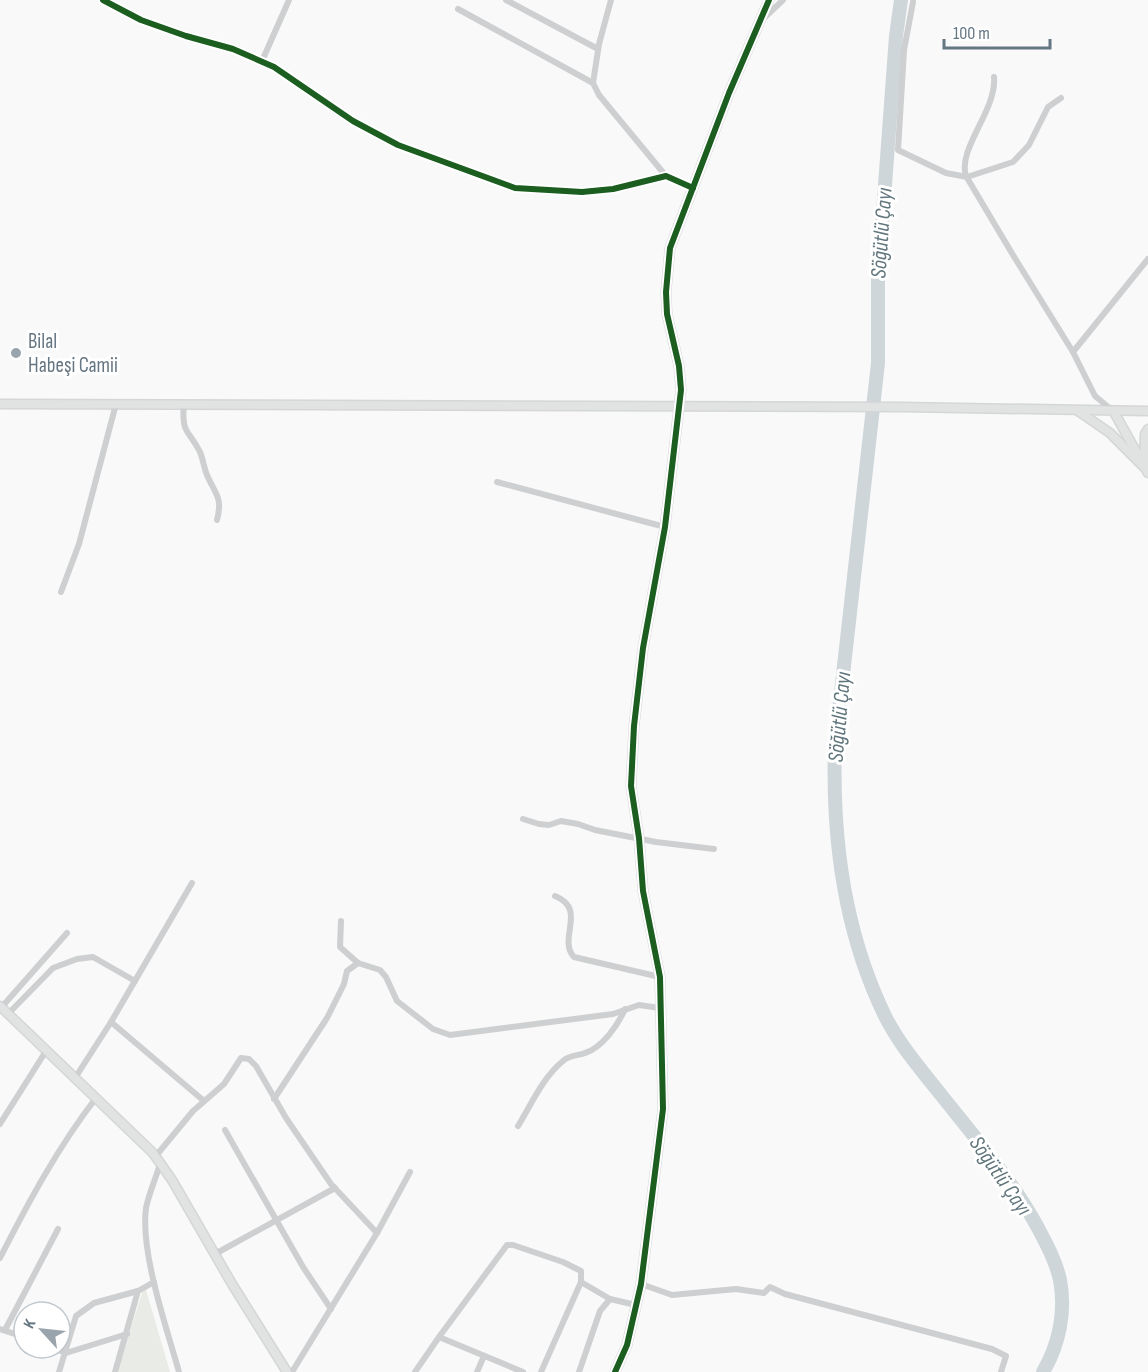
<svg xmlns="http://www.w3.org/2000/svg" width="1148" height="1372" font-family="'Sofia Sans Condensed',sans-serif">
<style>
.green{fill:#e8ebe6}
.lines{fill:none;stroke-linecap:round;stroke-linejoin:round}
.river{stroke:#ced6d9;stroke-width:14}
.secondary-casing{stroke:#d5d6d7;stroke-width:11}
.street{stroke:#cecfd0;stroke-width:6}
.secondary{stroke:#e1e2e2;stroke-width:8}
.cycleway-casing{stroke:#fff;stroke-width:10}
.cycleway{stroke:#1b5e20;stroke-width:6}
.poi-dot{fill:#99a4ac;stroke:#fff;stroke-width:2}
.labels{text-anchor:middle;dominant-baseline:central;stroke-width:6;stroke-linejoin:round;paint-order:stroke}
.poi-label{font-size:21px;fill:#657683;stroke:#fff;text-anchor:start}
.water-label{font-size:22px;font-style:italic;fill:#60757c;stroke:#fff}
</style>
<rect width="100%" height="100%" fill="#f9f9f9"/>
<polygon class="green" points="143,1290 146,1290 170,1372 117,1372"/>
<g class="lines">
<path class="river" d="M901 0 896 36 878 280V363L835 746C832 838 845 934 885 1016 899 1044 919 1067 938 1091 972 1134 1010 1177 1037 1226 1046 1243 1056 1261 1060 1280 1066 1312 1059 1345 1043 1372"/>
<g class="secondary-casing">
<g id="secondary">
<polyline points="0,404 902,407 1148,411"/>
<polyline points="1078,411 1110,433 1144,467 1145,434 1148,429"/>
<polyline points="1114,412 1148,473"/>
<polyline points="0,1006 153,1153 172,1180 232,1284 287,1372"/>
<polyline points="615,1372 627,1345 641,1284 663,1109 660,977 643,891 639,838 631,786 634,726 643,648 665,527 681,390 679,366 667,314 666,292 670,248 729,93 769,0"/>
</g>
</g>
<g class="street">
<polyline points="103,0 141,20 186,36 233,49 274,67 353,121 398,145 515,188 582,192 613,189 666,176 693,188"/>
<polyline points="506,0 598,49"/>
<polyline points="913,2 904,50 898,150 946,173 967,177 1013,162 1029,145 1048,107 1061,98"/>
<polyline points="458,9 593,83 599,95 666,176"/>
<polyline points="762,20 783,0"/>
<polyline points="262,61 289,0"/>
<path d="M994 77C997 110 957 149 966 176L1013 255 1073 352 1095 396 1113 411"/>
<polyline points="593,83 599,44 611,0"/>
<polyline points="1073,352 1148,259"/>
<path d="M184 404C181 434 189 430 200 452 203 459 204 468 207 475 215 494 223 497 217 520"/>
<polyline points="497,482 665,527"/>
<polyline points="61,592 79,544 116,404"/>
<polyline points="523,819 539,824 549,825 561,821 578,824 595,830 656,842 714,849"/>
<path d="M555 896C588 909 557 939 574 957L660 977"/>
<polyline points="341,921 340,947 358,963 380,970 386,977 397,1001 433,1029 450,1035 613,1014 639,1005 660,1008"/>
<polyline points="0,1009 67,933"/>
<polyline points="8,1014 53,968 77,959 93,957 135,981"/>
<polyline points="111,1022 204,1101"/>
<polyline points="75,1078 111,1022 192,883"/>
<polyline points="274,1099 327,1018 344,984 347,971 358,963"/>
<polyline points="0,1124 46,1051"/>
<path d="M518 1126C531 1105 543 1077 563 1061 569 1055 577 1056 585 1053 602 1048 618 1025 625 1009"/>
<polyline points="225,1130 303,1267 331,1309"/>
<polyline points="155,1157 193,1111 224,1084 241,1058 249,1059 256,1066 286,1118 331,1184 377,1233"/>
<path d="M160 1164C156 1178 149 1193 146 1208 140 1252 167 1329 179 1372"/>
<polyline points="215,1254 335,1188"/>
<path d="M0 1258C28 1203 58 1147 96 1098"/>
<polyline points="581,1282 610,1299"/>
<polyline points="641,1284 672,1295 736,1289 764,1293 770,1287 785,1294 992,1349 1006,1356 1001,1372"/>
<polyline points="0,1329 24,1337"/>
<polyline points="5,1330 58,1229"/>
<polyline points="439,1337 523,1372"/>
<polyline points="53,1348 66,1353 127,1334"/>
<polyline points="59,1372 76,1316 94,1303 138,1291 154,1282"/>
<polyline points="115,1372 138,1291"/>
<polyline points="292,1372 377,1233 410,1172"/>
<polyline points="415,1372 439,1337 507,1245 513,1245 563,1262 581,1271 581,1282 541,1372"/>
<polyline points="477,1372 484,1356"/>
<polyline points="579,1372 600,1311 610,1299 636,1305"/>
</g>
<use href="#secondary" class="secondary"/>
<g class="cycleway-casing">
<g id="cycleway">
<polyline points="103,0 141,20 186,36 233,49 274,67 353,121 398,145 515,188 582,192 613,189 666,176 693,188"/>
<polyline points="615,1372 627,1345 641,1284 663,1109 660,977 643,891 639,838 631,786 634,726 643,648 665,527 681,390 679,366 667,314 666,292 670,248 729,93 769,0"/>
</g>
</g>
<use href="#cycleway" class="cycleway"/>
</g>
<circle class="poi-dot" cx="16" cy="353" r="6"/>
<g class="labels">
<g class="poi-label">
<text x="28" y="341">Bilal<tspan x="28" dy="24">Habeşi Camii</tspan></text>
</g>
<g class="water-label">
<text transform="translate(882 233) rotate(-86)">Söğütlü Çayı</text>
<text transform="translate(840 717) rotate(-85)">Söğütlü Çayı</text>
<text transform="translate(1000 1176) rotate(55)">Söğütlü Çayı</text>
</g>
</g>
<g transform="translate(42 1330) rotate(297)"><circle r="28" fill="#ffffff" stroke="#c1c8cd" stroke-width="1.5"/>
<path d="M0-4.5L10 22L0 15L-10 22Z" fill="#99a4ac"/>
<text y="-9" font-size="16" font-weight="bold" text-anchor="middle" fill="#657683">K</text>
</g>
<path d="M944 39v9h106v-9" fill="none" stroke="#657683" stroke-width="3"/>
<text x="953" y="39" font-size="18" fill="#657683" stroke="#ffffff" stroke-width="4.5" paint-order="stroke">100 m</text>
</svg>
